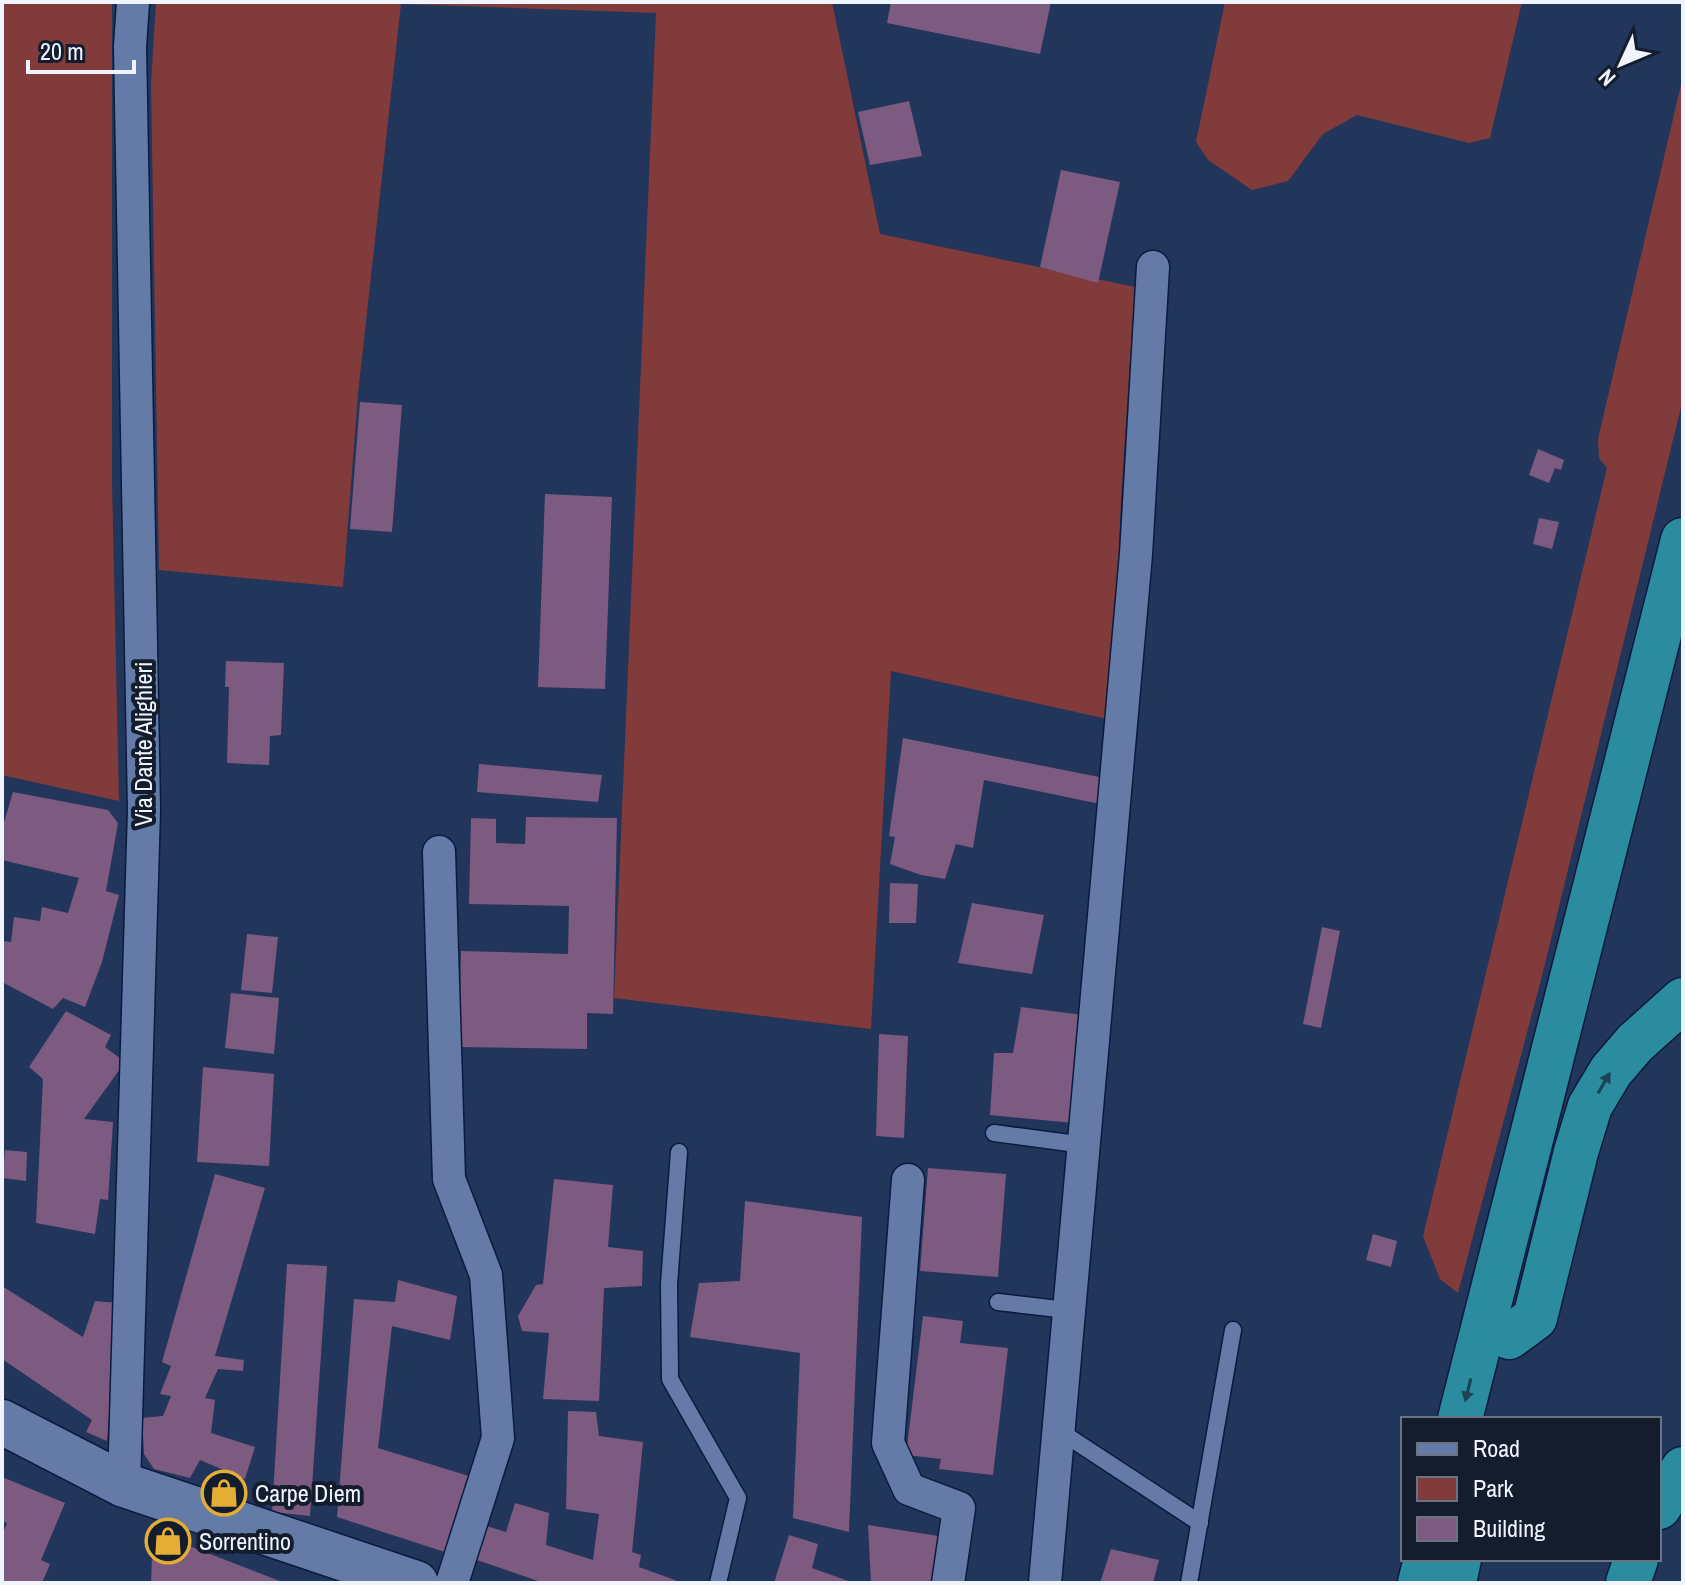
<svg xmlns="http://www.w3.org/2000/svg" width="1685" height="1585" font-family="'Archivo Narrow',sans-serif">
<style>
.green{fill:#813b3a}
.building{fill:#7d5a80}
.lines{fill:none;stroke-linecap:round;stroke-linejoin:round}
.service-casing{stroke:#0a1b3f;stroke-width:19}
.minor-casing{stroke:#0a1b3f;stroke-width:35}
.secondary-casing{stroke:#0a1b3f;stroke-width:47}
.trunk-casing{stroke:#0a1b3f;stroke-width:47}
.service{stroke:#657ba7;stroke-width:16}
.minor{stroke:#657ba7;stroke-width:32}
.secondary{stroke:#657ba7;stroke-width:44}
.trunk{stroke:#2a8c9e;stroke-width:44}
.oneway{fill:#1c4455}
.labels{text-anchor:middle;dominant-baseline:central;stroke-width:8;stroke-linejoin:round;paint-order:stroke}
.street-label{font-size:24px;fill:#eff4fe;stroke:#141d2e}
.poi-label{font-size:24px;fill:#eff4fe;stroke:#141d2e;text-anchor:start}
</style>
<rect width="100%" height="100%" fill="#22355b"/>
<g class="green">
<polygon points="2,2 112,2 112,482 119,801 2,775"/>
<polygon points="156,2 832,2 880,234 1135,287 1121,500 1112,720 891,671 871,1029 614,998 656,13 401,4 358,394 343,587 159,570 151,83"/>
<polygon points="1225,2 1522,2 1490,138 1469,143 1357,115 1323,134 1288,181 1252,190 1208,160 1196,142"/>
<polygon points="1683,76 1683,399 1542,976 1458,1293 1440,1279 1423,1236 1607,468 1599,458 1598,439"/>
</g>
<g class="building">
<polygon points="891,2 1051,2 1040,54 887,23"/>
<polygon points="909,101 922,156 870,165 858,112"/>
<polygon points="1061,170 1120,182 1098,283 1040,267"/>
<polygon points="360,402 402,405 392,532 350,529"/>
<polygon points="1538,449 1564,460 1561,470 1555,468 1549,483 1529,475"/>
<polygon points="545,494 612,497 605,689 538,687"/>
<polygon points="1539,518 1559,522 1552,549 1533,544"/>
<polygon points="226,661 284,663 281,735 270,736 269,765 227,763 229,687 225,687"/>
<polygon points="903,738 1109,779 1105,805 984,780 973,848 956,844 945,879 921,875 890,864 895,837 889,836"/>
<polygon points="479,764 602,775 598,802 477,792"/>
<polygon points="13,792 108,810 118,823 106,891 119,895 102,962 85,1007 63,998 53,1009 2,982 2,941 11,942 14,917 40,921 42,907 68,913 79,878 2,860 2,829"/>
<polygon points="526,817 617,818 613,1014 587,1013 587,1049 459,1047 461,951 568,954 569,906 469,904 471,818 496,819 496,843 525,844"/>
<polygon points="890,883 918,884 916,923 889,923"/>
<polygon points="972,903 1044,915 1032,974 958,963"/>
<polygon points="1322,927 1340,931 1321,1028 1303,1024"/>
<polygon points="247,934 278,937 272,993 241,990"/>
<polygon points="231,993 279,998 274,1054 225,1048"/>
<polygon points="1021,1007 1091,1016 1084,1124 990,1115 994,1053 1013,1053"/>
<polygon points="66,1011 111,1035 105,1047 125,1062 84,1119 113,1122 108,1200 100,1199 95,1234 36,1223 43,1079 29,1067"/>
<polygon points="879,1034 908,1036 904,1138 876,1136"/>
<polygon points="203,1067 274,1074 269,1166 197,1162"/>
<polygon points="5,1150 27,1152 26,1181 3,1178"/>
<polygon points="928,1168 1006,1174 998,1277 920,1271"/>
<polygon points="215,1174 265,1188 215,1356 244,1360 243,1371 218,1369 205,1398 215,1400 211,1433 255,1447 245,1479 200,1460 190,1478 154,1469 144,1454 142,1418 163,1416 171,1396 160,1394 171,1366 162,1362"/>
<polygon points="554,1179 613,1185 608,1247 643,1251 642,1286 604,1288 599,1401 543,1399 549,1333 522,1331 518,1316 536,1285 543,1284"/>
<polygon points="745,1201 862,1217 849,1532 793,1518 800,1353 690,1337 699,1283 740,1281"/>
<polygon points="1373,1234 1397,1241 1391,1267 1366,1260"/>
<polygon points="287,1264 327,1266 310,1516 272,1512"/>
<polygon points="398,1280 457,1296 450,1340 392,1326 378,1448 472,1477 454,1555 337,1517 354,1299 395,1302"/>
<polygon points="2,1286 83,1337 95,1301 118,1303 107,1441 86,1432 92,1420 2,1359"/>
<polygon points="923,1316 963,1321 960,1343 1008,1348 993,1475 939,1469 941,1459 906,1455"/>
<polygon points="568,1411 596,1412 599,1436 643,1442 632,1552 641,1555 639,1567 683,1583 544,1583 471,1558 480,1524 506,1532 515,1503 549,1513 546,1545 593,1560 599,1514 566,1509"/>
<polygon points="2,1477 65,1503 41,1560 50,1564 42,1583 2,1583 2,1535 7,1523 2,1521"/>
<polygon points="868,1525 945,1537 942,1583 871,1583"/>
<polygon points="153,1532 285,1583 151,1583"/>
<polygon points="789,1535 818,1544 812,1568 854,1583 774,1583"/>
<polygon points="1111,1549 1159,1560 1153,1583 1100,1583"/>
</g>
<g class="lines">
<g class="service-casing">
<g id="service">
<polyline points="994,1133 1084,1145"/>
<polyline points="679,1152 669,1284 670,1379 738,1498 718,1583"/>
<polyline points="998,1302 1067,1310"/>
<polyline points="1058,1430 1200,1523"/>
<polyline points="1189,1583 1233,1330"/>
</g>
</g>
<g class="minor-casing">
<g id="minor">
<polyline points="439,852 449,1179 486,1275 498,1438 452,1583"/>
<polyline points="908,1180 888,1443 909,1489 959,1508 948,1583"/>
<polyline points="124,1485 144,810 130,47 133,2"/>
<polyline points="1045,1583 1136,554 1153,267"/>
</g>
</g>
<g class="secondary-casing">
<polyline id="secondary" points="2,1422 124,1485 416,1583"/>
</g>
<g class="trunk-casing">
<g id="trunk">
<polyline points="1509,1337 1535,1318 1576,1152 1590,1106 1611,1071 1635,1043 1683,1000"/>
<polyline points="1460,1419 1683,540"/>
<polyline points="1659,1507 1683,1469"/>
<polyline points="1420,1583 1426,1559"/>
<polyline points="1454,1583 1459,1559"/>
<polyline points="1628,1583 1636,1559"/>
</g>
</g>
<use href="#service" class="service"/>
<use href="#minor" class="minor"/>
<use href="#secondary" class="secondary"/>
<use href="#trunk" class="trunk"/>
</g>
<defs><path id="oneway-solid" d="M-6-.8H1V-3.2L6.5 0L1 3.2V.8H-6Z" transform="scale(2)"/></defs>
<g class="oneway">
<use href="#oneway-solid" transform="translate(1604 1083) rotate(-60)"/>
<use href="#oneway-solid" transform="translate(1468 1390) rotate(104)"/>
</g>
<defs>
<g id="shop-ring" transform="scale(2.3)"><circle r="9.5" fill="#141d2e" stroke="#e4ae35" stroke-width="1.5"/><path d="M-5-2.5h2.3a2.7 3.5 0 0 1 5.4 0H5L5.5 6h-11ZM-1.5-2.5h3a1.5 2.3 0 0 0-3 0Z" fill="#e4ae35"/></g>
</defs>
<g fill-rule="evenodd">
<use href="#shop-ring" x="224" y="1493"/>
<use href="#shop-ring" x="168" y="1541"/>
</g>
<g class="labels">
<g class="street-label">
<text transform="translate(143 744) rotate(-90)">Via Dante Alighieri</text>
</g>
<g class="poi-label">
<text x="255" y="1493">Carpe Diem</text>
<text x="199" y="1541">Sorrentino</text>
</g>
</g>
<rect width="1685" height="1585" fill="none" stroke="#eff4fe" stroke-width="8"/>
<rect x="1401" y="1417" width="260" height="144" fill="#141d2e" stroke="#6c7381" stroke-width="2"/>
<rect x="1417" y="1443" width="40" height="12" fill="#657ba7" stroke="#6c7381" stroke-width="2"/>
<text x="1473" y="1457" font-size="24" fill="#eff4fe">Road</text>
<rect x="1417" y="1477" width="40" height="24" fill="#813b3a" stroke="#6c7381" stroke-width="2"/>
<text x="1473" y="1497" font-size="24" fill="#eff4fe">Park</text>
<rect x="1417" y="1517" width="40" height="24" fill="#7d5a80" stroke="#6c7381" stroke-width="2"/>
<text x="1473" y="1537" font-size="24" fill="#eff4fe">Building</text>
<g transform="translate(1621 64) rotate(226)" stroke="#141d2e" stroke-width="6" paint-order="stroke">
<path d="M0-6L14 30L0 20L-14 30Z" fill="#eff4fe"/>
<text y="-12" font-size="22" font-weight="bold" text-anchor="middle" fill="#eff4fe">N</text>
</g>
<path d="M28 60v12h106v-12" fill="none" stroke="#eff4fe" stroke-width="4"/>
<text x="40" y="60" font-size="24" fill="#eff4fe" stroke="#141d2e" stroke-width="6" paint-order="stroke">20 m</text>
</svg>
